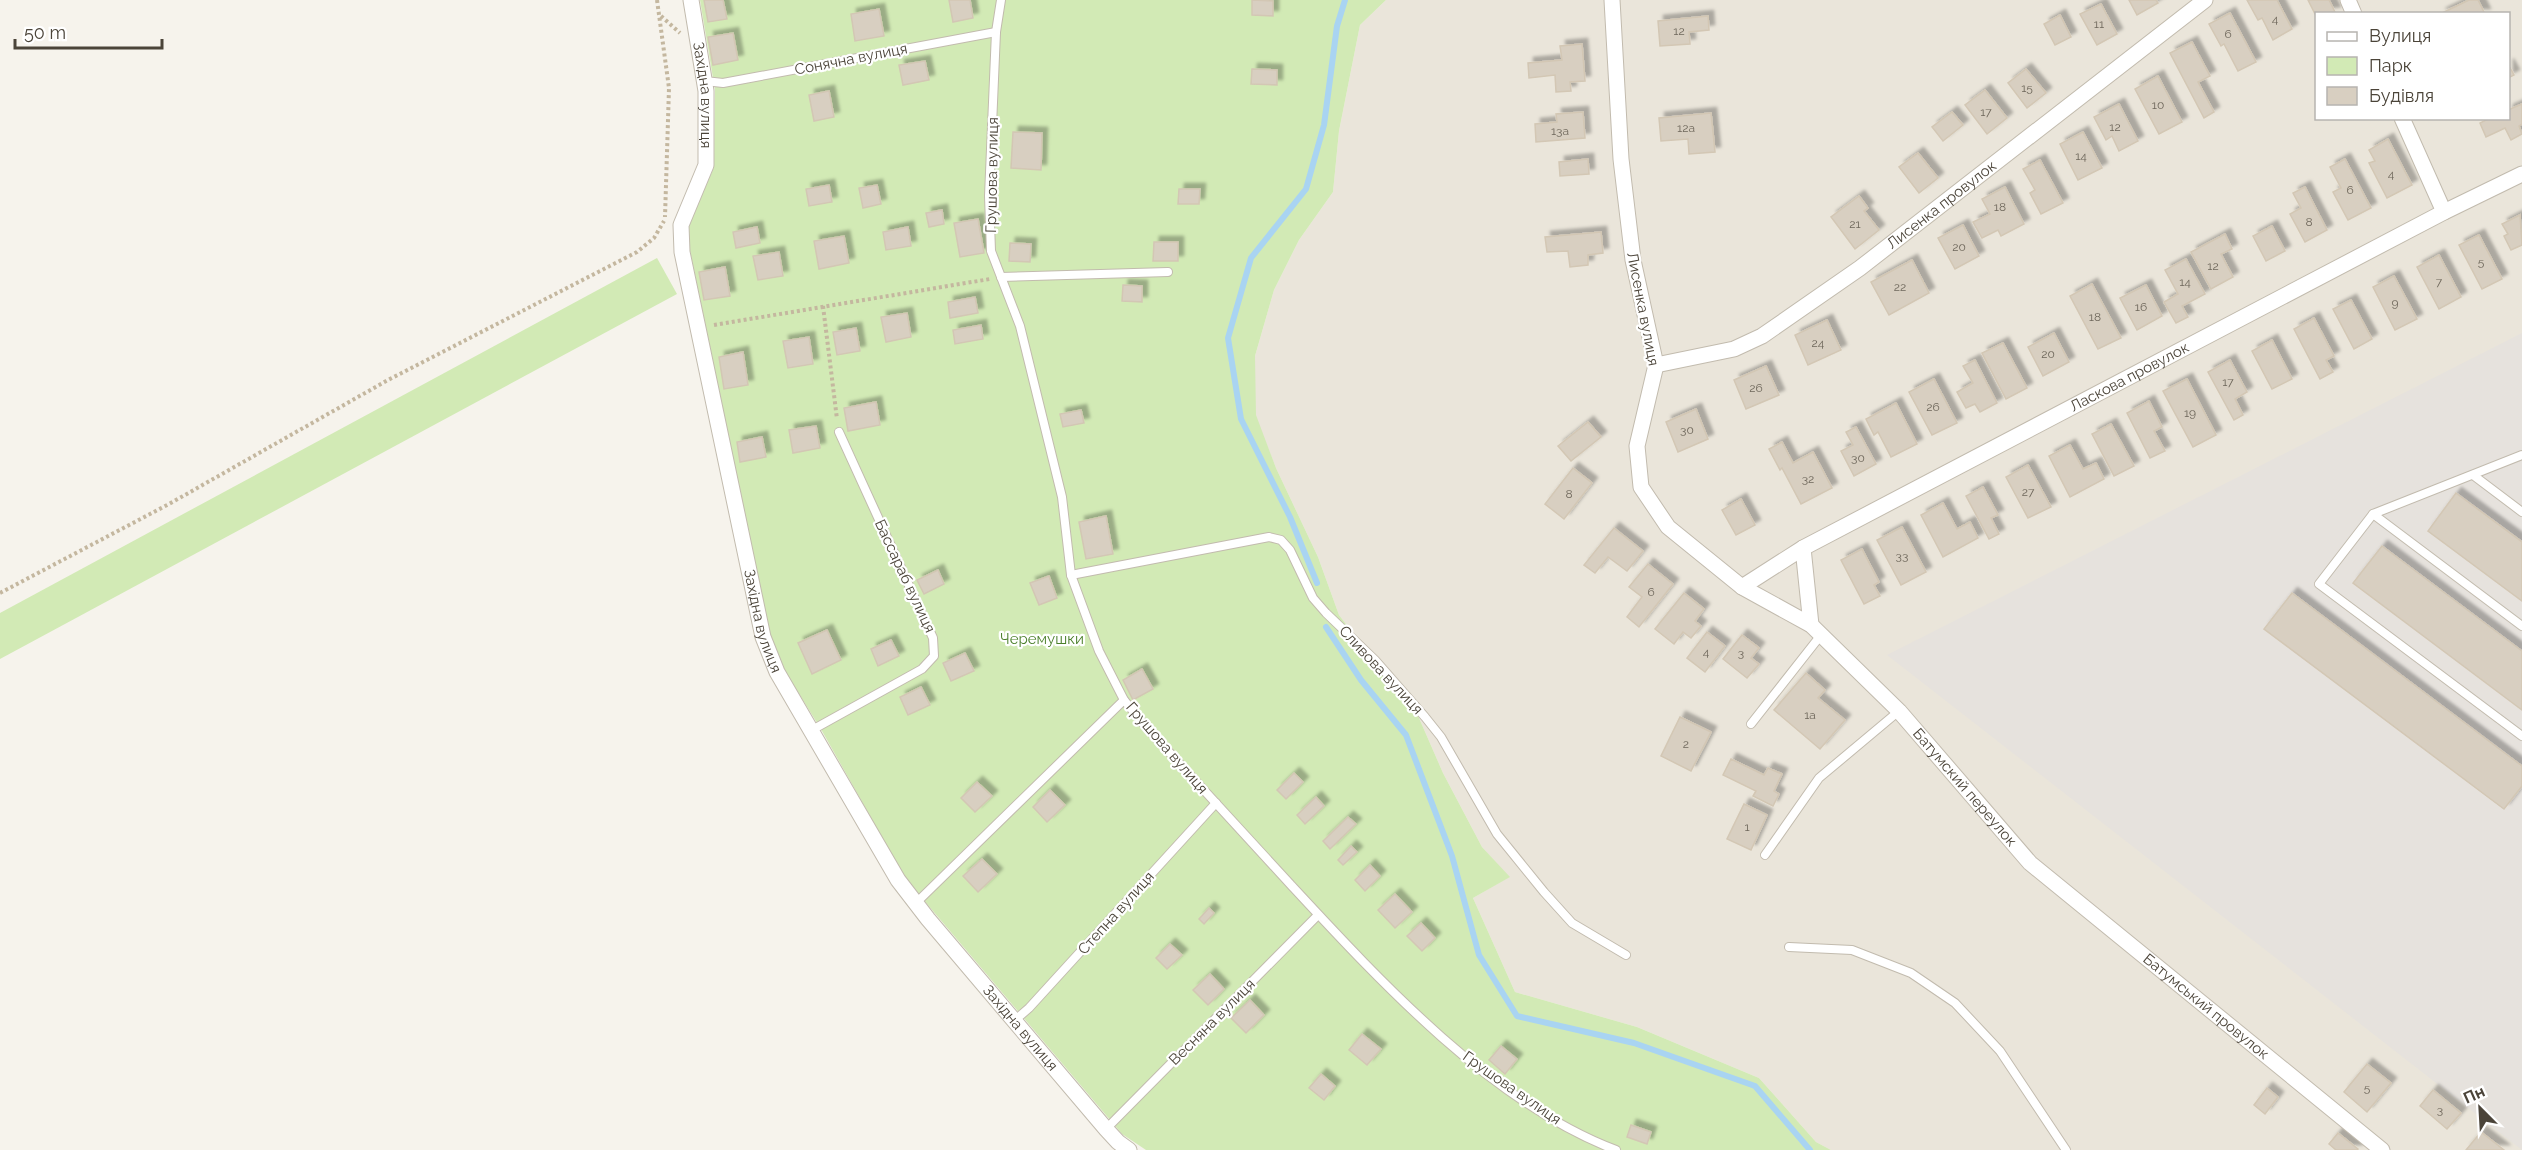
<svg xmlns="http://www.w3.org/2000/svg" width="2522" height="1150" font-family="Raleway,sans-serif">
<style>
.residential{fill:#eae5da;fill-rule:evenodd}
.industrial{fill:#e6e2dd}
.green{fill:#d2eab5}
.lines{fill:none;stroke-linecap:round;stroke-linejoin:round}
.stream{stroke:#a9d4f2;stroke-width:6}
.building{fill:#d8cfc1;stroke:#d3c7b4;stroke-width:1.5;filter:url(#shadow)}
.lane-casing{stroke:#c2bbae;stroke-width:10}
.street-casing{stroke:#c2bbae;stroke-width:17}
.path{stroke:#c4b79f;stroke-width:4;stroke-dasharray:3 3;stroke-linecap:butt}
.lane{stroke:#fff;stroke-width:8}
.street{stroke:#fff;stroke-width:15}
.labels{text-anchor:middle;dominant-baseline:central;stroke-width:4.5;stroke-linejoin:round;paint-order:stroke}
.number-label{font-size:12px;fill:#6e675b}
.street-label{font-size:15px;fill:#4b4439;stroke:#fff}
.park-label{font-size:15px;fill:#4a7f2a;stroke:#fff}
</style>
<defs>
<filter id="shadow"><feDropShadow dx="5.5" dy="-5.5" stdDeviation="1.5" flood-color="#0004"/></filter>
</defs>
<rect width="100%" height="100%" fill="#f6f3ec"/>
<path class="residential" d="M1386 0H2522V1150H1831L1816 1142 1759 1078 1637 1027 1515 992 1473 898 1509 877 1482 847 1443 773 1419 718 1339 615 1318 557 1276 468 1255 415V356L1274 290 1299 240 1333 192 1339 131 1360 25ZM2316 14H2508V118H2316Z"/>
<polygon class="industrial" points="2522,333 2522,1150 1887,655"/>
<g class="green">
<polygon points="700,0 1386,0 1360,25 1339,131 1333,192 1299,240 1274,290 1255,356 1256,415 1276,468 1318,557 1339,615 1419,718 1443,773 1482,847 1510,877 1473,898 1515,992 1637,1027 1759,1078 1816,1142 1831,1150 1146,1150 1122,1134 905,878 822,731 785,671 771,638 690,251 689,226 714,167 715,90"/>
<polygon points="657,258 677,294 0,659 0,613"/>
</g>
<g class="lines">
<g class="stream">
<polyline points="1317,583 1290,517 1241,419 1228,338 1251,258 1306,189 1324,125 1337,26 1345,0"/>
<polyline points="1326,627 1361,680 1406,735 1452,856 1479,955 1517,1016 1634,1043 1755,1086 1810,1150"/>
</g>
</g>
<g class="building">
<polygon points="704,0 723,0 727,19 708,22"/>
<polygon points="949,0 970,0 973,18 953,22"/>
<polygon points="1252,0 1273,1 1273,16 1252,15"/>
<polygon points="2129,0 2156,0 2158,3 2137,15"/>
<polygon points="2247,0 2277,0 2292,29 2273,40 2262,18 2258,20"/>
<polygon points="2308,0 2329,0 2335,12 2316,14 2316,16"/>
<polygon points="2469,0 2478,0 2485,14 2440,14"/>
<polygon points="2101,4 2117,34 2097,45 2080,14"/>
<polygon points="879,9 884,36 855,41 851,14"/>
<polygon points="2230,13 2256,62 2238,71 2224,44 2221,46 2209,24"/>
<polygon points="2060,15 2071,37 2055,45 2044,24"/>
<polygon points="1708,16 1709,30 1689,32 1690,44 1660,46 1658,21"/>
<polygon points="733,33 738,60 713,65 708,37"/>
<polygon points="2192,42 2210,76 2198,82 2214,112 2204,118 2170,53"/>
<polygon points="1582,44 1585,81 1570,82 1571,91 1556,92 1555,75 1529,78 1528,63 1562,60 1560,46"/>
<polygon points="925,61 929,80 903,85 899,65"/>
<polygon points="2508,64 2514,75 2508,78"/>
<polygon points="1252,69 1277,70 1277,85 1251,84"/>
<polygon points="2026,69 2046,93 2027,108 2008,83"/>
<polygon points="2158,76 2182,122 2159,134 2135,89"/>
<polygon points="1985,90 2007,118 1987,134 1965,105"/>
<polygon points="829,91 834,117 814,121 809,95"/>
<polygon points="2119,104 2138,141 2119,151 2112,136 2106,140 2094,117"/>
<polygon points="2522,104 2522,124 2519,126 2522,134 2511,140 2505,128 2486,137 2480,123 2490,118 2508,118 2508,110"/>
<polygon points="1583,112 1585,138 1536,142 1535,124 1557,122 1556,114"/>
<polygon points="1952,112 1963,125 1943,141 1932,127"/>
<polygon points="1711,113 1715,152 1689,154 1688,139 1661,141 1659,118"/>
<polygon points="1013,132 1042,133 1041,170 1011,168"/>
<polygon points="2083,132 2102,168 2078,180 2060,144"/>
<polygon points="2388,139 2412,185 2387,198 2369,163 2375,161 2369,150"/>
<polygon points="1918,153 1938,178 1919,193 1899,167"/>
<polygon points="1588,159 1589,174 1560,176 1559,162"/>
<polygon points="2345,159 2371,208 2348,220 2333,192 2341,188 2330,167"/>
<polygon points="2040,160 2063,203 2041,214 2030,193 2035,190 2023,169"/>
<polygon points="829,185 832,202 809,206 806,189"/>
<polygon points="877,185 881,204 863,208 859,188"/>
<polygon points="2005,187 2024,224 2001,236 1998,230 1982,238 1973,222 1990,214 1982,199"/>
<polygon points="2305,187 2327,230 2305,242 2290,214 2301,208 2293,193"/>
<polygon points="1179,189 1200,189 1199,204 1178,204"/>
<polygon points="1859,196 1868,208 1864,211 1879,230 1855,249 1831,217"/>
<polygon points="942,210 944,224 929,227 926,213"/>
<polygon points="2520,215 2522,245 2511,250 2504,236 2508,234 2502,224"/>
<polygon points="978,219 984,253 960,257 954,223"/>
<polygon points="1963,225 1979,256 1955,269 1938,238"/>
<polygon points="2272,226 2285,251 2266,261 2253,236"/>
<polygon points="757,227 760,243 736,248 733,232"/>
<polygon points="908,227 911,246 886,250 883,232"/>
<polygon points="1601,232 1603,253 1588,255 1588,265 1570,267 1568,251 1547,252 1545,237"/>
<polygon points="2225,234 2232,249 2221,254 2233,277 2211,289 2191,252"/>
<polygon points="2479,235 2502,279 2482,289 2459,245"/>
<polygon points="844,236 849,263 819,269 814,241"/>
<polygon points="1154,242 1178,242 1178,261 1153,261"/>
<polygon points="1010,243 1031,244 1030,262 1009,261"/>
<polygon points="779,252 783,276 758,280 753,256"/>
<polygon points="2439,255 2461,297 2439,309 2417,267"/>
<polygon points="2186,259 2205,294 2182,306 2188,317 2176,323 2164,302 2178,294 2165,270"/>
<polygon points="1912,260 1929,293 1889,315 1871,282"/>
<polygon points="725,267 730,296 704,300 699,272"/>
<polygon points="2394,276 2417,319 2395,330 2373,287"/>
<polygon points="2092,284 2121,338 2098,349 2070,296"/>
<polygon points="1123,285 1142,286 1142,302 1122,301"/>
<polygon points="2146,285 2162,316 2137,330 2120,298"/>
<polygon points="975,297 978,313 950,318 948,302"/>
<polygon points="2351,300 2372,339 2354,349 2333,309"/>
<polygon points="907,313 911,337 886,342 881,317"/>
<polygon points="2314,318 2334,356 2326,360 2333,372 2320,379 2294,329"/>
<polygon points="1827,320 1841,350 1808,365 1795,335"/>
<polygon points="981,325 983,339 955,344 953,330"/>
<polygon points="856,328 860,351 837,355 833,332"/>
<polygon points="2054,333 2069,362 2043,376 2028,347"/>
<polygon points="809,337 813,364 788,368 783,341"/>
<polygon points="2272,340 2292,379 2272,389 2252,351"/>
<polygon points="2003,343 2027,388 2006,399 1982,353"/>
<polygon points="743,352 748,385 724,389 719,357"/>
<polygon points="1975,360 1997,403 1980,412 1975,404 1966,408 1957,392 1973,383 1963,366"/>
<polygon points="2230,360 2247,392 2235,399 2243,415 2234,420 2208,372"/>
<polygon points="1766,366 1779,395 1746,409 1734,380"/>
<polygon points="1934,379 1957,423 1932,435 1909,392"/>
<polygon points="2187,379 2216,435 2193,447 2163,391"/>
<polygon points="2149,401 2162,427 2154,431 2165,451 2150,458 2127,413"/>
<polygon points="876,402 880,425 848,431 844,408"/>
<polygon points="1896,403 1917,444 1891,457 1878,432 1874,435 1866,419"/>
<polygon points="1696,409 1708,439 1678,452 1666,422"/>
<polygon points="1081,410 1084,423 1063,427 1060,414"/>
<polygon points="1588,422 1601,437 1571,461 1558,446"/>
<polygon points="2111,424 2134,466 2114,476 2092,434"/>
<polygon points="816,426 820,448 793,453 789,430"/>
<polygon points="1856,427 1876,464 1854,476 1841,451 1853,445 1846,432"/>
<polygon points="762,437 766,457 740,462 737,442"/>
<polygon points="1782,442 1793,463 1813,452 1832,488 1801,504 1782,468 1780,470 1769,449"/>
<polygon points="2070,445 2083,469 2096,463 2104,479 2070,497 2049,456"/>
<polygon points="2028,465 2051,507 2028,518 2006,477"/>
<polygon points="1573,468 1592,483 1564,519 1545,504"/>
<polygon points="1983,487 1998,515 1991,518 1999,534 1989,539 1966,496"/>
<polygon points="2456,493 2522,542 2522,601 2428,531"/>
<polygon points="1741,499 1755,525 1736,535 1722,510"/>
<polygon points="1943,503 1957,529 1970,522 1978,538 1943,557 1921,515"/>
<polygon points="1106,516 1113,554 1086,559 1079,522"/>
<polygon points="1902,527 1926,572 1901,585 1877,540"/>
<polygon points="1614,528 1643,551 1627,571 1608,557 1595,573 1584,565"/>
<polygon points="2382,546 2522,651 2522,710 2353,583"/>
<polygon points="1862,549 1879,582 1874,585 1880,596 1864,604 1841,560"/>
<polygon points="1648,564 1673,584 1639,627 1627,617 1642,597 1629,587"/>
<polygon points="938,570 944,584 924,594 917,580"/>
<polygon points="1049,576 1057,598 1039,605 1030,583"/>
<polygon points="1684,593 1704,609 1695,621 1701,626 1691,638 1683,632 1674,644 1655,629"/>
<polygon points="2292,593 2522,766 2522,786 2504,809 2264,629"/>
<polygon points="827,630 841,660 812,674 798,643"/>
<polygon points="1707,632 1725,646 1705,672 1687,658"/>
<polygon points="1742,635 1759,648 1751,658 1759,664 1747,678 1723,659"/>
<polygon points="891,640 899,656 878,666 871,649"/>
<polygon points="965,653 974,671 951,681 943,663"/>
<polygon points="1142,669 1153,689 1133,700 1123,680"/>
<polygon points="1806,673 1825,690 1818,698 1845,720 1820,749 1774,710"/>
<polygon points="921,687 930,705 908,715 900,697"/>
<polygon points="1680,717 1711,732 1691,771 1661,756"/>
<polygon points="1731,759 1764,775 1768,768 1782,774 1774,791 1779,794 1773,806 1753,796 1756,791 1723,775"/>
<polygon points="1294,773 1303,782 1286,799 1277,790"/>
<polygon points="977,782 992,796 975,812 961,798"/>
<polygon points="1050,790 1065,805 1047,822 1033,807"/>
<polygon points="1316,797 1324,806 1305,824 1297,815"/>
<polygon points="1744,804 1767,815 1751,850 1727,839"/>
<polygon points="1348,817 1356,824 1330,849 1323,841"/>
<polygon points="1351,846 1357,852 1343,865 1338,860"/>
<polygon points="982,859 997,874 978,892 963,876"/>
<polygon points="1370,865 1380,876 1365,891 1355,880"/>
<polygon points="1395,894 1412,912 1395,928 1378,910"/>
<polygon points="1209,908 1214,913 1204,924 1199,919"/>
<polygon points="1421,923 1435,938 1422,951 1407,936"/>
<polygon points="1170,944 1182,955 1167,969 1156,958"/>
<polygon points="1210,974 1224,989 1208,1005 1193,990"/>
<polygon points="1250,1000 1264,1015 1246,1033 1231,1018"/>
<polygon points="1362,1034 1381,1049 1367,1065 1349,1050"/>
<polygon points="1501,1046 1517,1059 1505,1074 1489,1060"/>
<polygon points="2367,1064 2391,1083 2367,1112 2344,1092"/>
<polygon points="1321,1074 1335,1086 1324,1100 1309,1088"/>
<polygon points="2267,1088 2278,1097 2265,1114 2254,1105"/>
<polygon points="2433,1090 2461,1113 2447,1129 2420,1106"/>
<polygon points="1631,1125 1651,1132 1647,1144 1627,1137"/>
<polygon points="2481,1132 2504,1150 2466,1150"/>
<polygon points="2338,1133 2358,1149 2357,1150 2336,1150 2329,1144"/>
</g>
<g class="lines">
<g class="lane-casing">
<g id="lane">
<path d="M1001 0 996 32 989 196 991 251 1020 326 1062 497 1071 575 1099 651 1124 700 1147 728C1195 781 1243 833 1291 885 1379 980 1493 1104 1616 1150"/>
<polyline points="705,81 723,83 996,32"/>
<polyline points="1001,277 1168,272"/>
<polyline points="2522,455 2373,514 2319,584 2522,736"/>
<polyline points="2473,475 2522,512"/>
<polyline points="2373,514 2522,626"/>
<polyline points="1071,575 1269,537 1281,540 1290,550 1313,598 1326,613 1375,660 1425,717 1441,737 1497,834 1544,892 1572,923 1626,955"/>
<polyline points="1751,724 1821,635"/>
<polyline points="812,730 922,669 934,656 933,638 839,432"/>
<polyline points="1765,855 1819,778 1899,711"/>
<polyline points="916,903 1124,700"/>
<polyline points="1789,947 1852,950 1911,973 1955,1003 2000,1051 2066,1150"/>
<polyline points="1014,1021 1029,1008 1216,803"/>
<polyline points="1106,1129 1318,915"/>
</g>
</g>
<g class="street-casing">
<g id="street">
<path id="s1" d="M691 0 706 91V165L681 225 682 252 763 637 777 672 898 880 928 919 1106 1129 1118 1142 1129 1150"/>
<path id="s2" d="M1612 0 1621 159 1633 260 1656 365 1637 446 1641 487 1668 527 1742 587 1811 625 1899 711 2030 863 2382 1150"/>
<polyline points="2348,0 2354,14"/>
<polyline points="2402,118 2444,212"/>
<path id="s3" d="M1656 365 1734 349 1762 336 1860 268 2205 0"/>
<polyline points="1803,548 1811,625"/>
<path id="s4" d="M1742 587 1803 548 2444 212 2522 174"/>
</g>
</g>
<g class="path">
<polyline points="657,0 669,88 665,217"/>
<polyline points="661,16 680,33"/>
<polyline points="823,306 837,419"/>
<polyline points="714,325 990,279"/>
<polyline points="0,593 169,504 388,380 637,252 654,238 664,221"/>
</g>
<use href="#lane" class="lane"/>
<use href="#street" class="street"/>
</g>
<g class="labels">
<g class="number-label">
<text x="2275" y="19">4</text>
<text x="2099" y="24">11</text>
<text x="1679" y="31">12</text>
<text x="2228" y="34">6</text>
<text x="2027" y="88">15</text>
<text x="2158" y="105">10</text>
<text x="1986" y="112">17</text>
<text x="2115" y="127">12</text>
<text x="1686" y="128">12а</text>
<text x="1560" y="131">13а</text>
<text x="2081" y="156">14</text>
<text x="2391" y="174">4</text>
<text x="2350" y="190">6</text>
<text x="2000" y="207">18</text>
<text x="2309" y="222">8</text>
<text x="1855" y="224">21</text>
<text x="1959" y="247">20</text>
<text x="2481" y="262">5</text>
<text x="2213" y="266">12</text>
<text x="2185" y="282">14</text>
<text x="2439" y="282">7</text>
<text x="1900" y="287">22</text>
<text x="2395" y="303">9</text>
<text x="2141" y="307">16</text>
<text x="2095" y="317">18</text>
<text x="1818" y="343">24</text>
<text x="2048" y="354">20</text>
<text x="2228" y="382">17</text>
<text x="1756" y="388">26</text>
<text x="1933" y="407">26</text>
<text x="2190" y="413">19</text>
<text x="1687" y="430">30</text>
<text x="1858" y="458">30</text>
<text x="1808" y="479">32</text>
<text x="2028" y="492">27</text>
<text x="1569" y="494">8</text>
<text x="1902" y="556">33</text>
<text x="1651" y="592">6</text>
<text x="1706" y="652">4</text>
<text x="1741" y="653">3</text>
<text x="1810" y="715">1а</text>
<text x="1686" y="744">2</text>
<text x="1747" y="827">1</text>
<text x="2367" y="1088">5</text>
<text x="2440" y="1110">3</text>
</g>
<g class="street-label">
<text transform="translate(851 59) rotate(-11)">Сонячна вулиця</text>
<text stroke="none"><textPath href="#s1" startOffset="96">Західна вулиця</textPath></text>
<text transform="translate(992 175) rotate(-89)">Грушова вулиця</text>
<text stroke="none"><textPath href="#s3" startOffset="333">Лисенка провулок</textPath></text>
<text transform="translate(1643 309) rotate(79)">Лисенка вулиця</text>
<text stroke="none"><textPath href="#s4" startOffset="441">Ласкова провулок</textPath></text>
<text transform="translate(905 576) rotate(65)">Бассараб вулиця</text>
<text stroke="none"><textPath href="#s1" startOffset="636">Західна вулиця</textPath></text>
<text transform="translate(1381 670) rotate(47)">Сливова вулиця</text>
<text transform="translate(1167 748) rotate(49)">Грушова вулиця</text>
<text stroke="none"><textPath href="#s2" startOffset="939">Батумский переулок</textPath></text>
<text transform="translate(1116 913) rotate(-48)">Степна вулиця</text>
<text stroke="none"><textPath href="#s2" startOffset="1266">Батумський провулок</textPath></text>
<text transform="translate(1212 1022) rotate(-45)">Весняна вулиця</text>
<text stroke="none"><textPath href="#s1" startOffset="1122">Західна вулиця</textPath></text>
<text transform="translate(1512 1088) rotate(35)">Грушова вулиця</text>
</g>
<g class="park-label">
<text x="1042" y="639">Черемушки</text>
</g>
</g>
<rect x="2315" y="12" width="195" height="108" fill="#ffffff" stroke="#b7b4b0" stroke-width="1.5"/>
<rect x="2327" y="32" width="30" height="9" fill="#ffffff" stroke="#b7b4b0" stroke-width="1.5"/>
<text x="2369" y="42" font-size="18" fill="#4b4439">Вулиця</text>
<rect x="2327" y="57" width="30" height="18" fill="#d2eab5" stroke="#b7b4b0" stroke-width="1.5"/>
<text x="2369" y="72" font-size="18" fill="#4b4439">Парк</text>
<rect x="2327" y="87" width="30" height="18" fill="#d8cfc1" stroke="#b7b4b0" stroke-width="1.5"/>
<text x="2369" y="102" font-size="18" fill="#4b4439">Будівля</text>
<g transform="translate(2480 1108) rotate(336)" stroke="#ffffff" stroke-width="4.5" paint-order="stroke">
<path d="M0-4.5L10 22L0 15L-10 22Z" fill="#4b4439"/>
<text y="-9" font-size="16" font-weight="bold" text-anchor="middle" fill="#4b4439">Пн</text>
</g>
<path d="M15 39v9h147v-9" fill="none" stroke="#4b4439" stroke-width="3"/>
<text x="24" y="39" font-size="18" fill="#4b4439" stroke="#ffffff" stroke-width="4.5" paint-order="stroke">50 m</text>
</svg>
